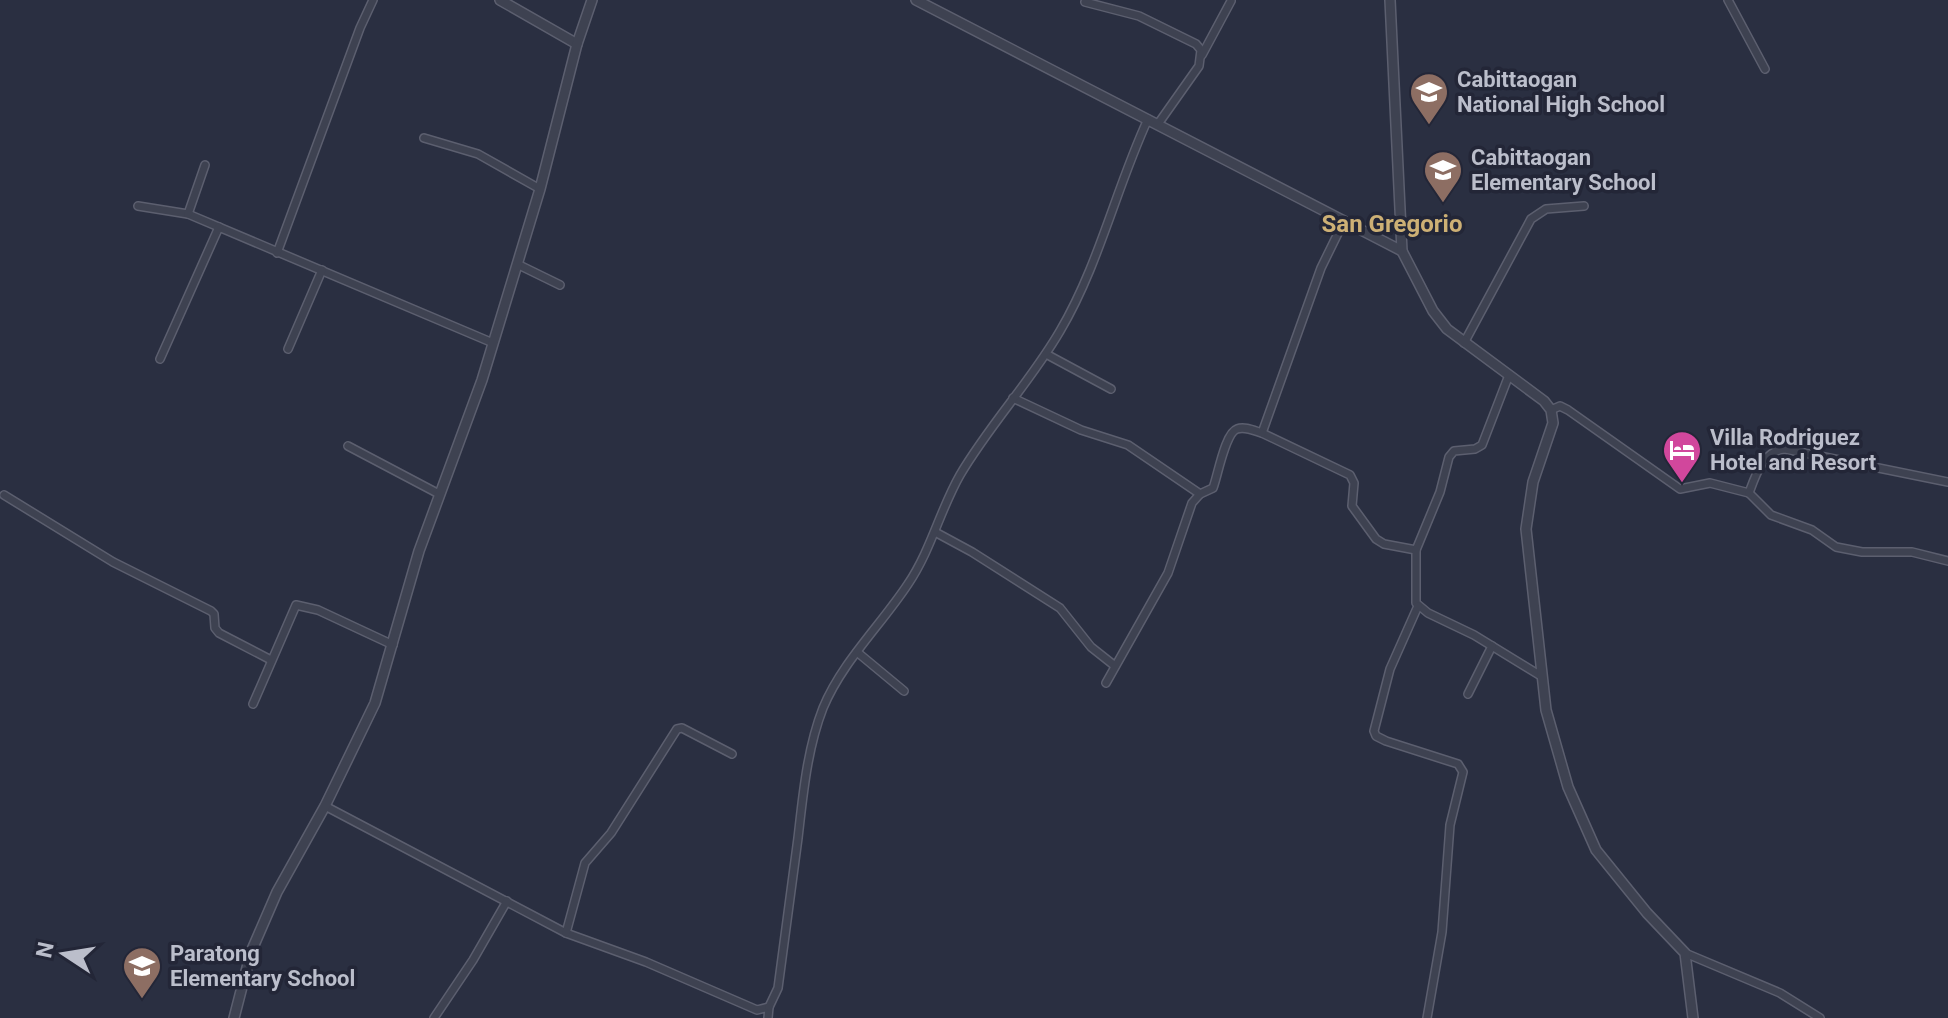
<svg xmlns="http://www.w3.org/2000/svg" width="1948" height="1018" font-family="Roboto,sans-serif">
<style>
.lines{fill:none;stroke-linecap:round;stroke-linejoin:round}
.minor-casing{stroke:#5c5f6f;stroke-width:10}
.tertiary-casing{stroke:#5c5f6f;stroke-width:12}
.minor{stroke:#3e4251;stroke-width:7}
.tertiary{stroke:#3e4251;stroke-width:9}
.labels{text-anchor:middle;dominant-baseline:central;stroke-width:7;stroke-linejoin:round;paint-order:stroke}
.poi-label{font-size:22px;font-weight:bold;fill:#bbbecb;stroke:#232637;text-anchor:start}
.neighbourhood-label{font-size:24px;font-weight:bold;fill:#cdb075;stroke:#232637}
</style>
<rect width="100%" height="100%" fill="#2a2f41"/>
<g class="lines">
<g class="minor-casing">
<g id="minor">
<polyline points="1728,0 1765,69"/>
<polyline points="1085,2 1139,16 1196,44 1201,50 1199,66 1158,124"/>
<polyline points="1202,55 1231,1"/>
<polyline points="424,138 478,154 540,189"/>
<polyline points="138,206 188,214 493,343"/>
<polyline points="188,214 205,165"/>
<polyline points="1344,221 1321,268 1262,433 1350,475 1354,483 1352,506 1376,539 1384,544 1416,550"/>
<polyline points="277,253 360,28 373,0"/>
<polyline points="517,264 560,285"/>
<polyline points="1464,343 1531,219 1546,209 1584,206"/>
<polyline points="288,349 322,270"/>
<polyline points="1046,354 1111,389"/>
<polyline points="160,359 219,227"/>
<polyline points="1509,375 1482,445 1475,449 1454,451 1449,457 1440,492 1416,550 1416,603 1428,613 1474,635 1541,676"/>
<polyline points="1013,398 1081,430 1128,445 1200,494"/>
<path d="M1551 410 1560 406 1568 410 1680 489 1710 483 1749 493C1756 474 1763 451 1785 449L1948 482"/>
<polyline points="348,446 439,494"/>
<polyline points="1749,493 1771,515 1812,530 1836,547 1862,552 1912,552 1948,561"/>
<polyline points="4,495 113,562 211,611 214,614 215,628 219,633 271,660"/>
<polyline points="935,532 972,552 1060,608 1091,647 1115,666"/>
<polyline points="1418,606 1390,669 1374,731 1376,736 1386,741 1458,764 1463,772 1450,825 1442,932 1427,1018"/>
<polyline points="857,652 904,691"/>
<path d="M1106 683 1168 573 1192 503 1200 494 1213 488C1218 475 1225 433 1237 429 1245 426 1255 431 1262 433"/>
<polyline points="1468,694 1492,646"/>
<polyline points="253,704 296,605 318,610 393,645"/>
<polyline points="325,806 566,933 646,962 757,1010 769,1007 768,1018"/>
<polyline points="566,933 585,863 611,833 677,729 682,728 732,754"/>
<polyline points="1685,953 1780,993 1820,1018"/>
<path d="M769 1007 778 988C785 938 791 888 798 838 803 795 807 749 823 708 842 662 881 625 908 584 931 550 940 510 960 475 990 424 1031 381 1060 331 1099 265 1116 188 1148 119"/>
<polyline points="434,1018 473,960 507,901"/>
</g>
</g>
<g class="tertiary-casing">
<g id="tertiary">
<polyline points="500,0 577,44"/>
<polyline points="916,0 1402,251"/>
<polyline points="1390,0 1402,251 1433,311 1447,329 1544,401 1551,410 1553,423 1533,482 1526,529 1546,710 1568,787 1596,850 1647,913 1685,953 1693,1018"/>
<polyline points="234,1018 251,952 277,892 325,806 375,703 419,551 482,380 540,189 577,44 592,0"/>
</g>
</g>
<use href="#minor" class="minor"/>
<use href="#tertiary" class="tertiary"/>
</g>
<defs>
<g id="school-pin" transform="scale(2)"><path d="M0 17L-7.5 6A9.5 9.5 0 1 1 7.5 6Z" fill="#8d6e63" stroke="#232637"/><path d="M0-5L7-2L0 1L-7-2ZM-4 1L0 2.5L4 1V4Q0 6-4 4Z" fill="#fff"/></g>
<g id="hotel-pin" transform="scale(2)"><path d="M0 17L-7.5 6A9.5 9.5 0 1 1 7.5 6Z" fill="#d1479c" stroke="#232637"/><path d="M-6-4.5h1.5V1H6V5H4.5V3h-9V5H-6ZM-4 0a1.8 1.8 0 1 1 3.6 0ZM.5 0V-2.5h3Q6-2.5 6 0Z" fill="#fff"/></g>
</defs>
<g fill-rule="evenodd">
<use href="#school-pin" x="1429" y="92"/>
<use href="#school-pin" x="1443" y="170"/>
<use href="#hotel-pin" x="1682" y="450"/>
<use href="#school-pin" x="142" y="966"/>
</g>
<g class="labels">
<g class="poi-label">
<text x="1457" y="79">Cabittaogan<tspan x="1457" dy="25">National High School</tspan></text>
<text x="1471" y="157">Cabittaogan<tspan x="1471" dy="25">Elementary School</tspan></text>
<text x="1710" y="437">Villa Rodriguez<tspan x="1710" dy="25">Hotel and Resort</tspan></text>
<text x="170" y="953">Paratong<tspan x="170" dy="25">Elementary School</tspan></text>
</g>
<g class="neighbourhood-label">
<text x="1392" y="224">San Gregorio</text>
</g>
</g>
<g transform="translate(64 954) rotate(282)" stroke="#232637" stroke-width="6" paint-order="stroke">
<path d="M0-6L14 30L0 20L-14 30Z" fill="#bbbecb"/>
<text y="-12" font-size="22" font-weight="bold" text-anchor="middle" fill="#bbbecb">N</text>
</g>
</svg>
